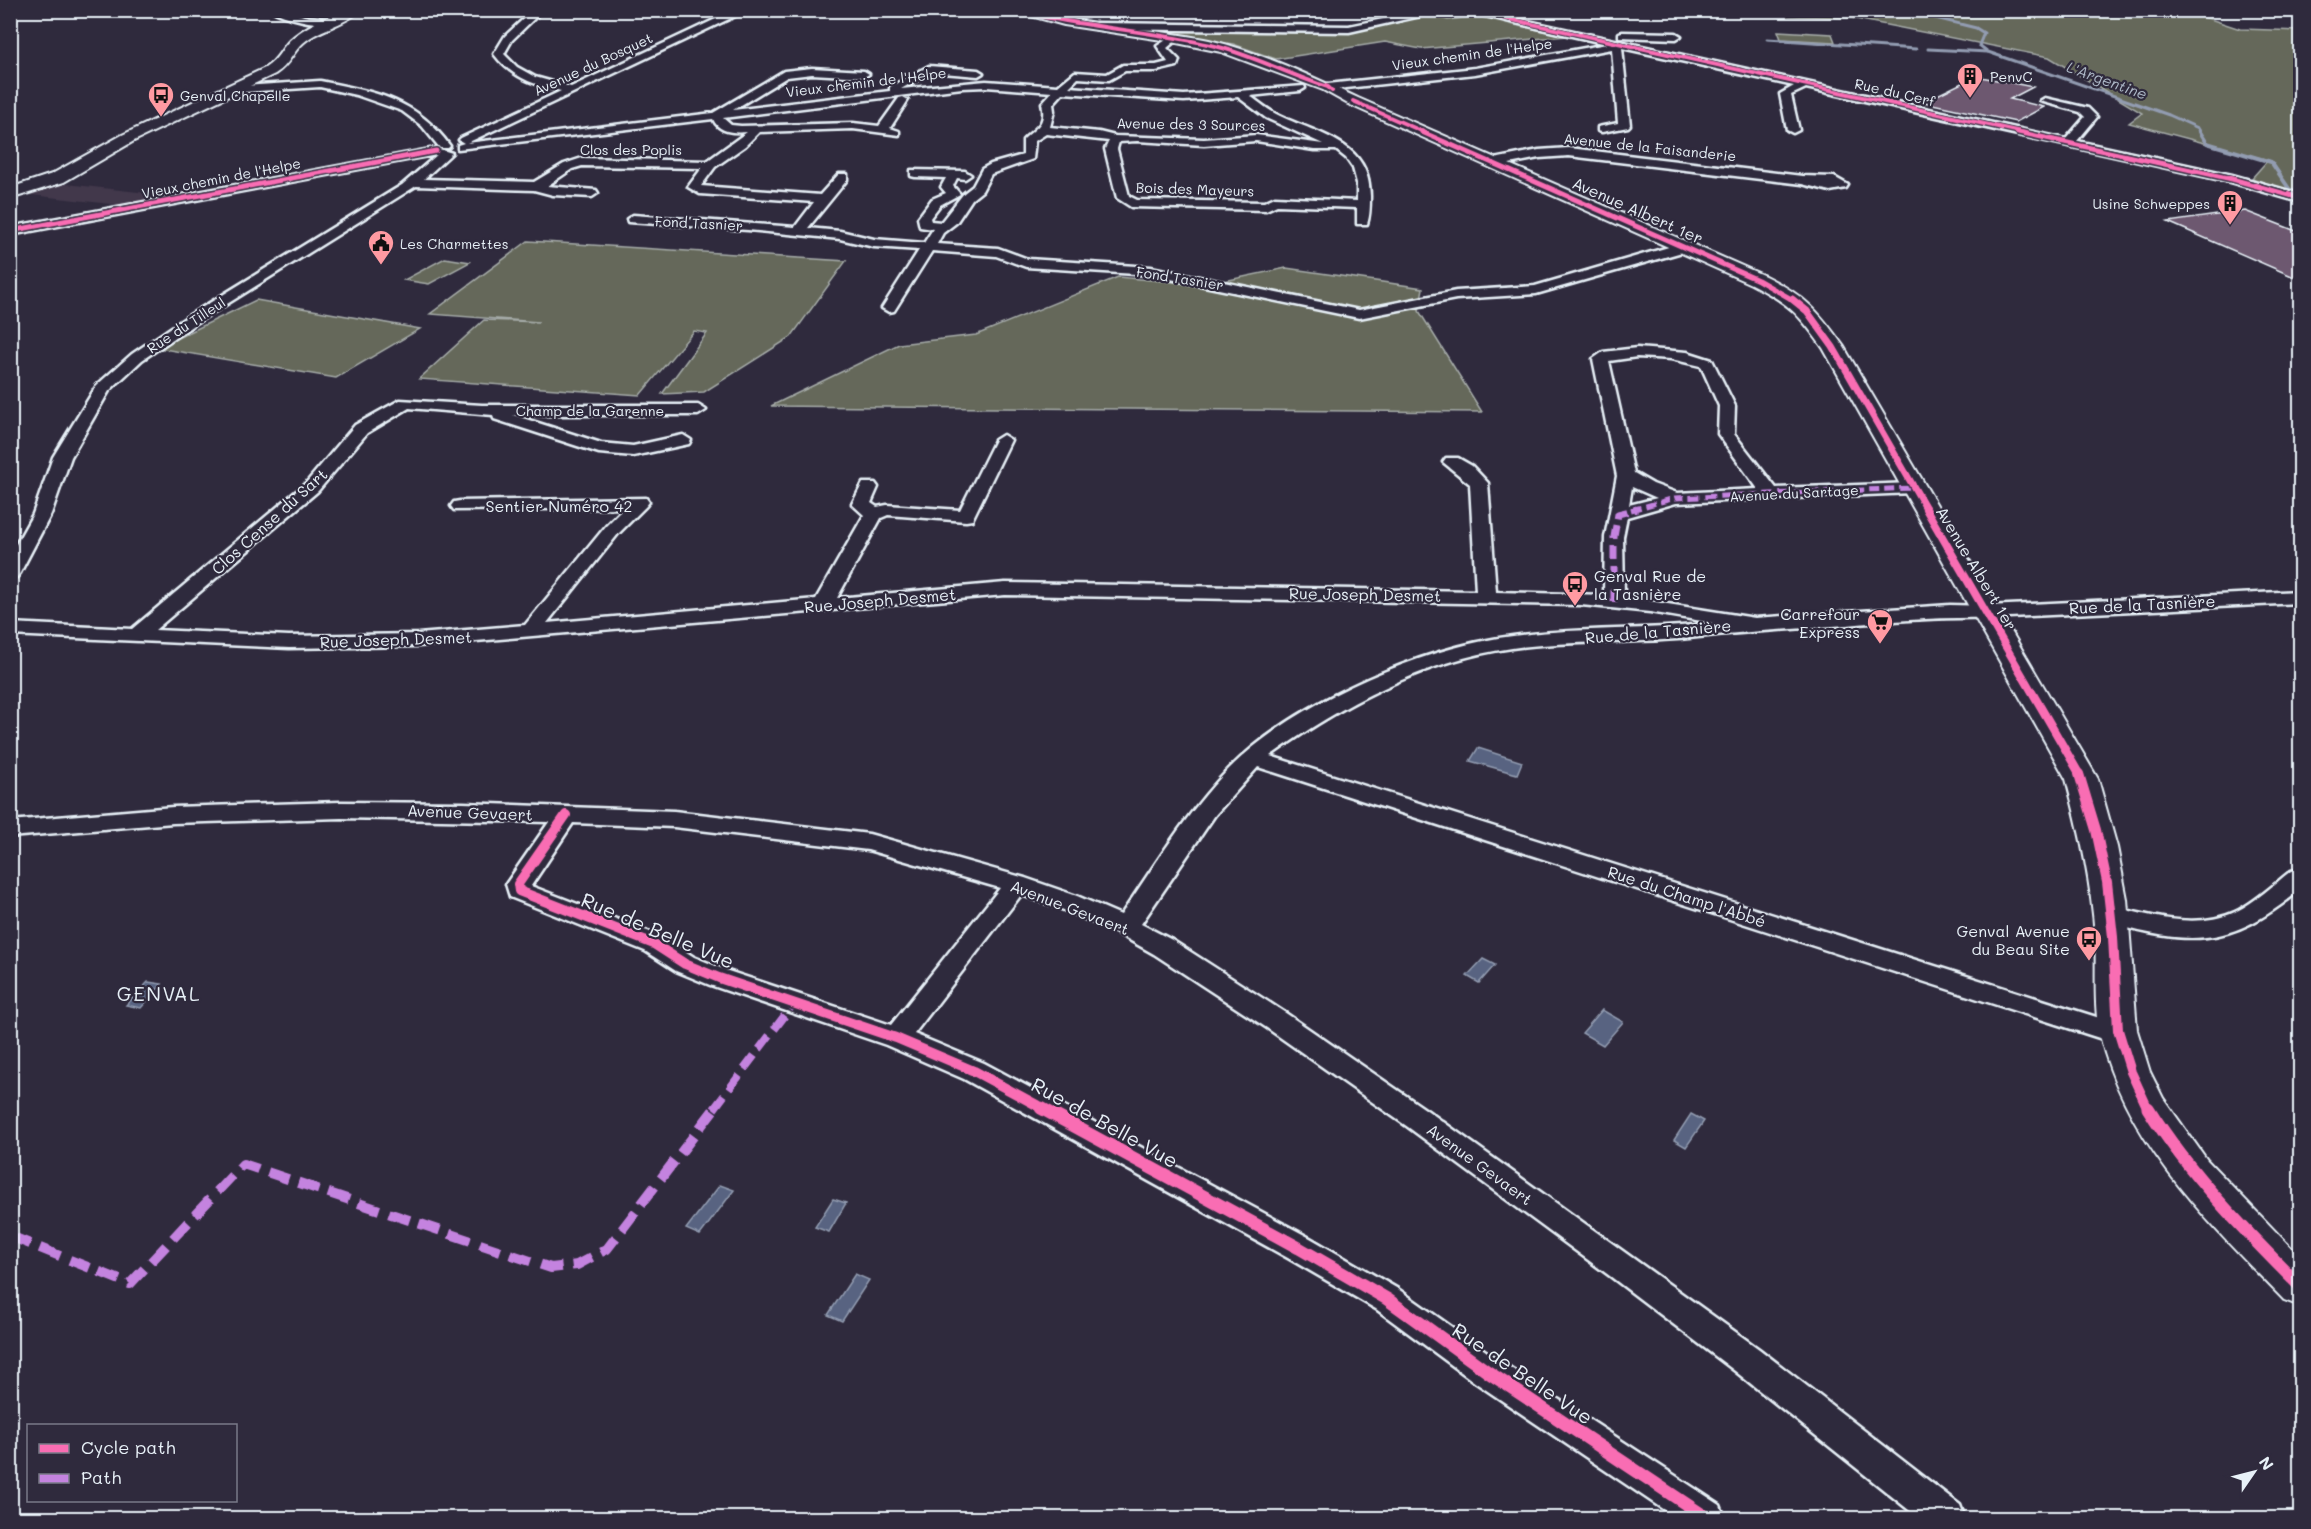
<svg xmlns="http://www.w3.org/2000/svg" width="2311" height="1529" font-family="Mali,sans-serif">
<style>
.built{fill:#42384c}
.green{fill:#65685a;stroke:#a6aca9;stroke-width:1.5}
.water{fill:#586481;stroke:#929cb1;stroke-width:1.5}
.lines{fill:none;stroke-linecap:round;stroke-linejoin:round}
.stream-far1{stroke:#929cb1;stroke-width:3}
.stream{stroke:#929cb1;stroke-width:4}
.building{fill:#6d5970;stroke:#e8f1f8;stroke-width:1.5}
.street-casing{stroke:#e8f1f8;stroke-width:5}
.secondary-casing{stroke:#e8f1f8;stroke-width:4}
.street{fill:#2f2a3d;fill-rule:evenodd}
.secondary{fill:#2f2a3d;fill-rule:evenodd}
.rail{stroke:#e8f1f8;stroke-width:2}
.quiet-far3{stroke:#c483df;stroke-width:5;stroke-dasharray:10 5;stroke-linecap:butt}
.quiet-far2{stroke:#c483df;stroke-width:7;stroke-dasharray:14 7;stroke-linecap:butt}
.quiet-far1{stroke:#c483df;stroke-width:8;stroke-dasharray:17 8;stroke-linecap:butt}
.quiet{stroke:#c483df;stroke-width:10;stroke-dasharray:22 10;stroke-linecap:butt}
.cycleway-far5-casing{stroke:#2f2a3d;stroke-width:5}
.cycleway-far4-casing{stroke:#2f2a3d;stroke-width:8}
.cycleway-far3-casing{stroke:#2f2a3d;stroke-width:10}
.cycleway-far2-casing{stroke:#2f2a3d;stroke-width:11}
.cycleway-far1-casing{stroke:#2f2a3d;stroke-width:14}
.cycleway-casing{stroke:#2f2a3d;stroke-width:16}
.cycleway-far5{stroke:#f96db3;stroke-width:4}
.cycleway-far4{stroke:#f96db3;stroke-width:5}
.cycleway-far3{stroke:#f96db3;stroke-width:7}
.cycleway-far2{stroke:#f96db3;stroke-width:8}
.cycleway-far1{stroke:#f96db3;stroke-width:10}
.cycleway{stroke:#f96db3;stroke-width:13}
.labels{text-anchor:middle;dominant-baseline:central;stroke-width:4.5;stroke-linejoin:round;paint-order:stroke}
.far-street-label{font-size:14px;fill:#e8f1f8;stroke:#2f2a3d}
.far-poi-label{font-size:14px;fill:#e8f1f8;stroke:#2f2a3d;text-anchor:start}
.far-water-label{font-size:15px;font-style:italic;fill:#aeb9c8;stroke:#2f2a3d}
.street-label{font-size:16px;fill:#e8f1f8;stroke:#2f2a3d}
.poi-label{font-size:16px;fill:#e8f1f8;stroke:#2f2a3d;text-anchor:end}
.near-street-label{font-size:20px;fill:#e8f1f8;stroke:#2f2a3d}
.quarter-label{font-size:20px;letter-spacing:1.5px;fill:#e8f1f8;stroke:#2f2a3d}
</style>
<rect width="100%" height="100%" fill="#2f2a3d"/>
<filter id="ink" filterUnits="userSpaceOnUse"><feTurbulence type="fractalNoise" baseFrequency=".0167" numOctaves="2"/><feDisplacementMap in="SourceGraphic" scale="12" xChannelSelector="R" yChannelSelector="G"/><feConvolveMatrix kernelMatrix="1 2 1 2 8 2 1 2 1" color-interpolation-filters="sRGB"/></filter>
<g filter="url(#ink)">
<polygon class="built" points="57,183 165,195 137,207 23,194"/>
<g class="green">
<polygon points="2183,10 2240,29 2300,31 2300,196 2252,178 2268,160 2129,123 2142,113 2049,57 1851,18 1704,13 1700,11"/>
<polygon points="1420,13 1448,20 1485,15 1510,24 1567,36 1421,49 1385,42 1276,59 1233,44 1124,29 1346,26"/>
<polygon points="1778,31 1832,34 1835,42 1781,39"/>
<polygon points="528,241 846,261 791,337 704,392 662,394 707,333 694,331 640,395 419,379 484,320 539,322 430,314"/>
<polygon points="445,258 470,262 429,284 404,280"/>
<polygon points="1286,268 1423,288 1419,311 1482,412 771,406 899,344 976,335 1118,277 1205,285"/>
<polygon points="256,300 420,329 336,378 157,348"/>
</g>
<g class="water">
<polygon points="1478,748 1522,762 1517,774 1470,761"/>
<polygon points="1483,959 1495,965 1479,983 1467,976"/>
<polygon points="148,982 162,984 141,1008 126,1005"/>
<polygon points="1602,1010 1623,1022 1603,1045 1582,1033"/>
<polygon points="1691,1114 1704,1121 1686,1147 1674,1140"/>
<polygon points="720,1185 734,1190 700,1235 686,1229"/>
<polygon points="833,1199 846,1203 829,1232 815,1227"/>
<polygon points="855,1274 869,1280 842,1321 828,1315"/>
</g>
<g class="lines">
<g class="stream-far1">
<polyline points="1903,10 1976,28 1984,33 1979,45 1988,52 2169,115 2198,128 2201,133"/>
<polyline points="1767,39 1916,49"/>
<polyline points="1928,49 1988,52"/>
</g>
<polyline class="stream" points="2200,132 2207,143 2271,162 2290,190 2300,193"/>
</g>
<g class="building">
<polygon points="1976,76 2033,87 2010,99 2044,107 2016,122 1923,102"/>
<polygon points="2245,211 2301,233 2301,280 2168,222"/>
</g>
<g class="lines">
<g class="street-casing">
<g id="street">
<path d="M271 10C285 10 291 12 304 16 314 19 325 16 333 21 322 28 282 17 271 10Z"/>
<path d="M533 10H543L512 40 504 54 517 67 535 77 571 87 735 10H748L467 143 713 113 784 71 812 68 864 71 869 74 864 77 812 74 787 77 733 110 890 91V87L929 66 978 70 983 73 978 76 931 72 901 89 986 81 1058 86 1075 72 1107 74 1123 65H1156L1168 62 1157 46 1174 35 1179 38 1167 48 1179 60 1177 66 1156 71H1125L1109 80 1078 78 1069 87 1184 95 1304 86 1305 88 1300 91 1250 96C1260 103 1269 111 1280 116 1320 135 1370 142 1370 196 1370 205 1370 216 1367 224H1357V208L1277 205 1266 210 1131 207 1117 198 1105 149 1109 141 1046 134 1035 141 1033 159 991 174 982 191 972 199 956 223 943 233 937 244 998 248 1028 259 1151 267 1359 310 1456 291 1535 286 1679 244H1689L1691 247 1689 250 1536 294 1456 299 1359 318 1151 275 1026 267 996 256 932 251 894 311 889 312 882 308 919 250 874 247 840 239 748 230 628 222 627 219 633 215 795 227 814 202 700 194 688 187 702 168 582 166 572 169 547 186 596 190 598 193 592 197 553 195 534 190 416 186 195 324 142 360 109 391 71 457 51 514 20 573 17 577 10 579V555L33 514 53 457 97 385 132 354 185 318 402 185 438 154 10 235V227L436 148 452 153 424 179 534 182 564 164 582 158 707 161 747 132C734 133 719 133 713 119L458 149V145L464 143 459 140 461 138 561 91C534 85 511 77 494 54L505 36ZM986 87 1052 92 1042 103C1047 125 1036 127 1023 140V155L991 164 982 169 973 186 964 193 941 222 931 221 930 218 940 205 960 194 953 186 957 178 965 179 971 175 965 171 911 170V176L915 177 946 178 941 187 946 193 932 199 918 218 920 227 933 229 924 243 874 239 840 231 808 228 847 180V174H839L820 195 701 186 715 167 745 146 759 132 853 129 899 135V131L890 128 908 100 903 97 899 98 879 126 853 123 741 126 731 125 723 118 962 88ZM1063 93 1184 101 1238 97 1266 118 1323 144 1256 135 1204 139 1115 136 1099 132 1050 127 1054 111 1053 104ZM1137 141 1204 145 1256 141 1314 150H1336L1346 158 1353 168 1357 183V201L1275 197 1264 202 1137 200 1129 196 1117 149 1119 142Z"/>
<polygon points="1427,10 1447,10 1349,32 1096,29 1091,26 1096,23 1349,26"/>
<polygon points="1478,10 2066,139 2085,117 2080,112 2040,101 2045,98 2088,108 2097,117 2077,141 2232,175 2300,194 2300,202 2230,182 1806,88 1791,95 1799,130 1793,133 1787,130 1780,94 1794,86 1622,48 1630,125 1628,127 1602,132 1598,131 1598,127 1618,123 1612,49 1475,74 1328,90 1323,87 1328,84 1475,68 1607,44 1463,11"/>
<polygon points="1622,32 1676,33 1681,36 1676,39 1619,37 1619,33"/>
<path d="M320 81C375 92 415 98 450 146L448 148H440L422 126 402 111 356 95 320 87 230 93 225 90 230 87Z"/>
<polygon points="1569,148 1802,176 1834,177 1848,185 1846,188 1830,191 1802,184 1569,156 1539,158 1494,167 1488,163 1494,159 1539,150"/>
<path d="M1637 348 1687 352 1712 360 1735 406 1734 434 1776 488 1913 483 1919 484 1922 488 1919 492 1913 493 1676 503 1627 517 1623 537 1624 597 1755 618 1950 605 1987 606 2300 591V603L1987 618C1940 617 1894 621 1847 625 1794 629 1741 632 1689 638 1630 644 1571 640 1512 648 1425 660 1341 705 1270 756L2128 1027 2132 1034 2128 1041 2118 1044 1258 767 1215 815 1141 924 1172 940 1287 1014 1428 1111 1759 1349 1960 1505 1965 1518H1919L1735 1371 1610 1276 1408 1127 1267 1028 1154 954 1117 933 1059 908 1021 895 914 1034 984 1063 1310 1238 1398 1289 1500 1361 1720 1505 1725 1518H1676L1476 1383 1376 1309 1288 1258 964 1079 886 1045 710 985 676 971 645 951 510 897 506 884 549 822 341 818 173 823 10 837V821L173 807 341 802 463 803 674 811 869 834 1025 878 1077 896 1121 915C1155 865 1187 812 1229 769 1294 703 1422 647 1513 636 1580 627 1647 631 1713 623L1650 612 1581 605 1005 595 418 646 289 648 10 635V623L132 629 306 483 355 425 400 400 482 405H698L706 410 698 415H513L601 443 633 446 683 435 691 440 689 444 633 456 599 453 494 419 493 415 409 408 367 433 318 491 155 630 289 636 418 634 525 625 606 526 624 508 454 510 451 506 454 502 460 501 646 498 649 502 646 506 618 534 547 623 816 599 864 515 852 504 863 483H875L878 487 871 503 877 507 887 505 960 510 995 440 1003 435 1011 440 972 520 966 521 888 515 881 518 837 598 1005 583 1476 591 1470 484 1443 462 1446 458H1458L1472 466 1488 483 1496 592 1604 595 1605 537 1617 476 1593 359 1603 352ZM1637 357 1671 359 1701 366 1719 406 1718 434 1758 489 1677 493 1653 484 1634 473 1609 361ZM1632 487 1657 498 1629 505ZM573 823 674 827 868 850 1000 888 891 1025 728 971 694 957 663 937 531 886Z"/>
<path d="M2300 869V890C2229 949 2189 946 2102 921L2098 915 2102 909 2111 906C2150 916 2196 930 2235 912 2256 902 2273 885 2291 871Z"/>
</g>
</g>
<g class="secondary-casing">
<g id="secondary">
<path d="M343 10H361C344 26 316 29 300 46 290 57 289 65 275 74L134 141 64 182 10 199V188L52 174 122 135 265 68C279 59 280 50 290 40 305 26 324 19 343 10Z"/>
<path d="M1009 10H1032C1090 26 1150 28 1209 40 1260 52 1311 76 1358 98L1765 276C1805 296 1818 310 1844 347L2098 779 2117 847 2127 899 2137 1030 2150 1072 2163 1098 2207 1160 2300 1257V1306L2284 1300C2209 1223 2126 1143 2100 1035 2093 1007 2097 965 2095 935 2091 882 2080 831 2066 779L1823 348C1798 313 1790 304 1751 284L1348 104 1323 90 1221 52 1162 40 1064 25Z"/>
</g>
</g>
<use href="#street" class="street"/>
<use href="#secondary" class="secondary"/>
<polyline class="rail" points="2298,10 2300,13"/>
<polyline class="quiet-far3" points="1631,510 1675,498 1913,488"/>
<polyline class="quiet-far2" points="1614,602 1614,537 1618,514 1637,509"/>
<polyline class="quiet-far1" points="714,1109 795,1002"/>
<polyline class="quiet" points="10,1236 130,1284 243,1164 551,1268 577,1265 607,1249 715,1108"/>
<g class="cycleway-far5-casing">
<g id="cycleway-far5">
<path d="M1015 10C1079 27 1146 30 1211 45 1251 54 1288 75 1328 87L1332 91"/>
<polyline points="1468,10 2025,133"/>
<polyline points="1353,101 1426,133"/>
</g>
</g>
<g class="cycleway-far4-casing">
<g id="cycleway-far4">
<polyline points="1422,132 1758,280 1793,300"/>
<polyline points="2018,132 2232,179 2300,198"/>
<polyline points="10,231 436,151"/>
</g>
</g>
<g class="cycleway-far3-casing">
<polyline id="cycleway-far3" points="1792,299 1807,311 1833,347 1927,510"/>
</g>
<g class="cycleway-far2-casing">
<polyline id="cycleway-far2" points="1926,509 2080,775"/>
</g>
<g class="cycleway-far1-casing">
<g id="cycleway-far1">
<polyline points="2079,774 2096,830 2107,882 2113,937 2118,1030 2131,1072 2148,1109"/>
<polyline points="566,815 518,884 519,891 654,944 685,964 719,978 896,1038 974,1071 1044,1109"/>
</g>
</g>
<g class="cycleway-casing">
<g id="cycleway">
<polyline points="1041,1108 1299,1248 1387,1299 1488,1372 1707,1518"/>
<path d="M2148 1108C2190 1175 2244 1230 2300 1286"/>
</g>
</g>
<use href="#cycleway-far5" class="cycleway-far5"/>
<use href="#cycleway-far4" class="cycleway-far4"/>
<use href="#cycleway-far3" class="cycleway-far3"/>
<use href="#cycleway-far2" class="cycleway-far2"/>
<use href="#cycleway-far1" class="cycleway-far1"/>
<use href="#cycleway" class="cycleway"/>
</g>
</g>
<defs>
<g id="building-pin" transform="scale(1.35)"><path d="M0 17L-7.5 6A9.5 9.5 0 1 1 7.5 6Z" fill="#ff9aa2" stroke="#2f2a3d"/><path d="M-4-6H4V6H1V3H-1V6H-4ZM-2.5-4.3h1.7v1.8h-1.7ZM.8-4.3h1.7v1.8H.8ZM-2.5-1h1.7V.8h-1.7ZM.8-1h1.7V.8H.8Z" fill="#111"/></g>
<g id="bus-pin" transform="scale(1.35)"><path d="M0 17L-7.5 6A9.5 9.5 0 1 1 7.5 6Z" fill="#ff9aa2" stroke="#2f2a3d"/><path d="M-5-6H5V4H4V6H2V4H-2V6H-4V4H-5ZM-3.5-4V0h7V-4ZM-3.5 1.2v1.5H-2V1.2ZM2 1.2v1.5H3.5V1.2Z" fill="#111"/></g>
<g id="civic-pin" transform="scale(1.35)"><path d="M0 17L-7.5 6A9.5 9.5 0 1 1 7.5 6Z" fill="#ff9aa2" stroke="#2f2a3d"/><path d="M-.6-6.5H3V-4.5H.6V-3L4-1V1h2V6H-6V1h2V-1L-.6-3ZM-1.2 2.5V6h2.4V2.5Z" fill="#111"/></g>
<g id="supermarket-pin" transform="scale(1.35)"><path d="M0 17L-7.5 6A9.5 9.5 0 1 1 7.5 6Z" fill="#ff9aa2" stroke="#2f2a3d"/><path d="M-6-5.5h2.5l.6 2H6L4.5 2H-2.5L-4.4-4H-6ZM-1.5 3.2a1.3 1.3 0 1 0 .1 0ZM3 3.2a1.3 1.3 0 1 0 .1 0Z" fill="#111"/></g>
</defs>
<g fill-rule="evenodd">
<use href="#building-pin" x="1970" y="76"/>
<use href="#bus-pin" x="161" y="95"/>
<use href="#building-pin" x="2230" y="203"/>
<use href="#civic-pin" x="381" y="243"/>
<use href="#bus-pin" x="1575" y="584"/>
<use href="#supermarket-pin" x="1880" y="622"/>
<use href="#bus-pin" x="2089" y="939"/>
</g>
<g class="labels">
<g class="far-street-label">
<text transform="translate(1472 54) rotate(-8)">Vieux chemin de l'Helpe</text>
<text transform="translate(593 64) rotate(-25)">Avenue du Bosquet</text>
<text transform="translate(866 82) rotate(-7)">Vieux chemin de l'Helpe</text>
<text transform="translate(1895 92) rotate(13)">Rue du Cerf</text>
<text transform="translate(1191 124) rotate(1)">Avenue des 3 Sources</text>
<text transform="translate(1650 147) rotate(6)">Avenue de la Faisanderie</text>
<text x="631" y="149">Clos des Poplis</text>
<text transform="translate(221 178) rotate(-11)">Vieux chemin de l'Helpe</text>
<text transform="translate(1195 189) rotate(2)">Bois des Mayeurs</text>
<text transform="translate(699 223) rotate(3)">Fond Tasnier</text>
<text transform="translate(1180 278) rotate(9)">Fond Tasnier</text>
<text transform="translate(186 325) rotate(-33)">Rue du Tilleul</text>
<text x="590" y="410">Champ de la Garenne</text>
<text transform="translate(1794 493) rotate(-3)">Avenue du Sartage</text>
</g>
<g class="far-poi-label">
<text x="1990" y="76">PenvC</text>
<text x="180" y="95">Genval Chapelle</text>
<text x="2210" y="203" text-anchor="end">Usine Schweppes</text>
<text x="400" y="243">Les Charmettes</text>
</g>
<g class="far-water-label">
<text transform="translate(2107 80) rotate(20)">L'Argentine</text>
</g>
<g class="street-label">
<text transform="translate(1638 210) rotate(24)">Avenue Albert 1er</text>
<text x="559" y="505">Sentier Numéro 42</text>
<text transform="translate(269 521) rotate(-42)">Clos Cense du Sart</text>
<text transform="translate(1977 568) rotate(59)">Avenue Albert 1er</text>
<text transform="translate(1365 594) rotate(1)">Rue Joseph Desmet</text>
<text transform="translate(880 600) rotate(-5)">Rue Joseph Desmet</text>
<text transform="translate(2142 604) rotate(-3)">Rue de la Tasnière</text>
<text transform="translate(1658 631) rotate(-5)">Rue de la Tasnière</text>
<text transform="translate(396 639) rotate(-2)">Rue Joseph Desmet</text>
<text transform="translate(470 812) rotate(2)">Avenue Gevaert</text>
<text transform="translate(1687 896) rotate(18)">Rue du Champ l'Abbé</text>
<text transform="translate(1070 907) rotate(21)">Avenue Gevaert</text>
<text transform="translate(1480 1164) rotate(36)">Avenue Gevaert</text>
</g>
<g class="poi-label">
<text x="1594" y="575" text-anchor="start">Genval Rue de<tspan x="1594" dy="18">la Tasnière</tspan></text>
<text x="1860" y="613">Carrefour<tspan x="1860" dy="18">Express</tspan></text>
<text x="2070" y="930">Genval Avenue<tspan x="2070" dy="18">du Beau Site</tspan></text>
</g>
<g class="near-street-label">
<text transform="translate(658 930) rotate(23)">Rue de Belle Vue</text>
<text transform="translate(1105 1122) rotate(29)">Rue de Belle Vue</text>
<text transform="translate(1523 1373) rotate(34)">Rue de Belle Vue</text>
</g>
<g class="quarter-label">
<text x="159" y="993">GENVAL</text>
</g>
</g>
<rect width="2311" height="1529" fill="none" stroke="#2f2a3d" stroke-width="36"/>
<rect x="18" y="18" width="2275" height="1493" fill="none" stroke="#e8f1f8" stroke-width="2" filter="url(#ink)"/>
<rect x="27" y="1424" width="210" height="78" fill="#2f2a3d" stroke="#797a88" stroke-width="1.5"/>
<rect x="39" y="1444" width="30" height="9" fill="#f96db3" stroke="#797a88" stroke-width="1.5"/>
<text x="81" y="1454" font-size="18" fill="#e8f1f8">Cycle path</text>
<rect x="39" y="1474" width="30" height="9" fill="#c483df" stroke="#797a88" stroke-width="1.5"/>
<text x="81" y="1484" font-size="18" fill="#e8f1f8">Path</text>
<g transform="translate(2254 1472) rotate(55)" stroke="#2f2a3d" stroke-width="4.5" paint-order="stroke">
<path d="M0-4.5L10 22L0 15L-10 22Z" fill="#e8f1f8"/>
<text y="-9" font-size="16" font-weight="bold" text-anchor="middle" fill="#e8f1f8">N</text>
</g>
</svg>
